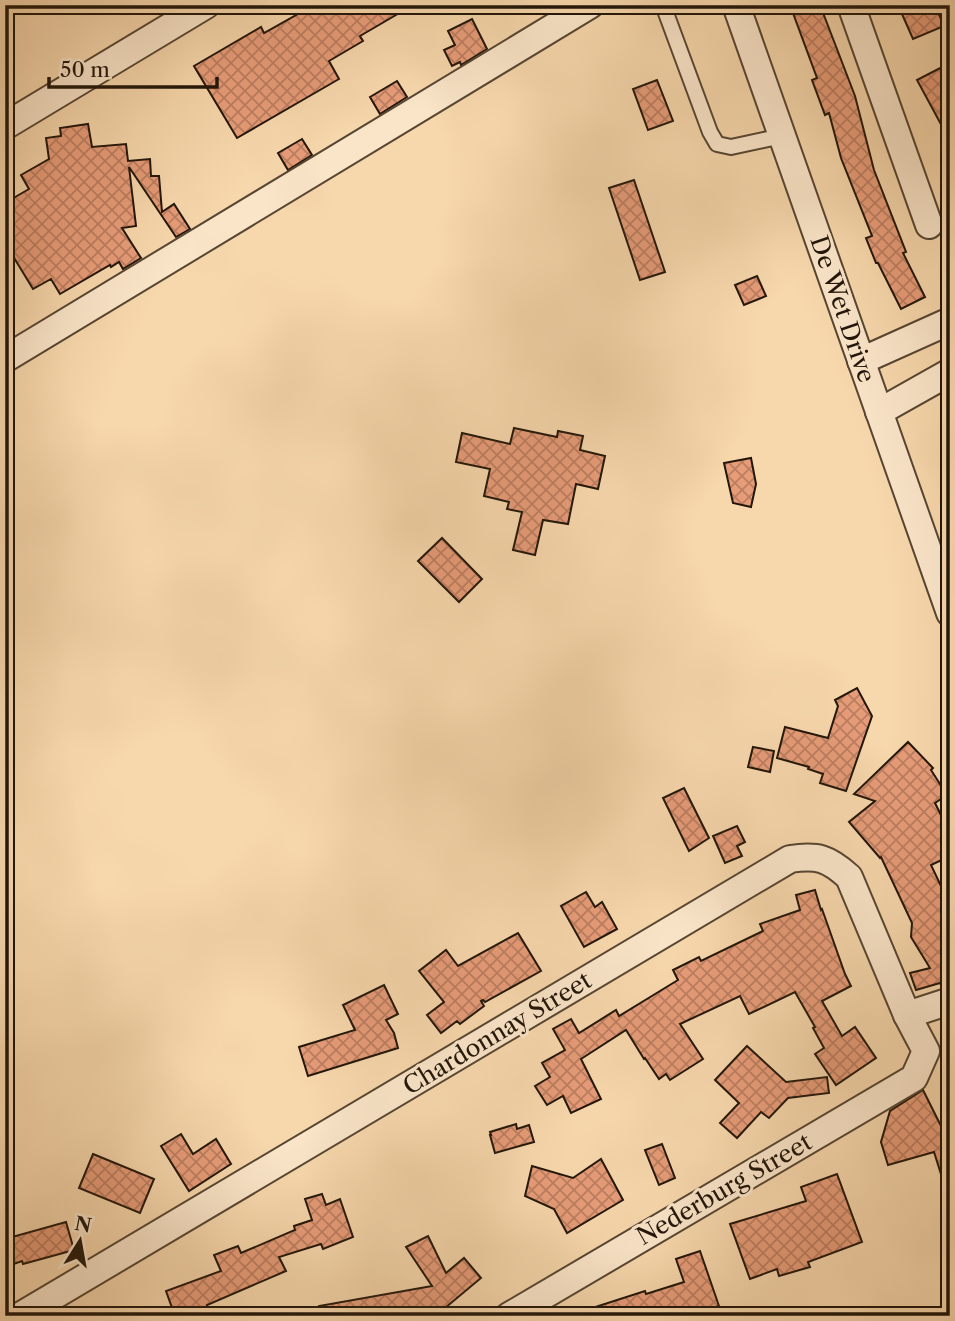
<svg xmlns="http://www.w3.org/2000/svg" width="955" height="1321" font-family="'Libre Caslon Text',serif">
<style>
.building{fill:url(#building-cross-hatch);stroke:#22160a;stroke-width:2}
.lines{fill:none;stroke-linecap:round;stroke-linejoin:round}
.service-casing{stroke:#574632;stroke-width:18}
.minor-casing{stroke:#574632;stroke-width:30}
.service{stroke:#fae5c9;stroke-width:14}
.minor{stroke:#fae5c9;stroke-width:26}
.labels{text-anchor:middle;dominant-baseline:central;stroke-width:6;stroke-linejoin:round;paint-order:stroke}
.street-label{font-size:24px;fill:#22160a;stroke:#fae5c9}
</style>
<defs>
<pattern id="building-cross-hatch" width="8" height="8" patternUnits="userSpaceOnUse" patternTransform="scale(1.75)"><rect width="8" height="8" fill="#e79c78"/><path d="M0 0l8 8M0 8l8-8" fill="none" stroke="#bb7e61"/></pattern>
</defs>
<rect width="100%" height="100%" fill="#f7d7ac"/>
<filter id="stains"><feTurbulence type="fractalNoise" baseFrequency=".00286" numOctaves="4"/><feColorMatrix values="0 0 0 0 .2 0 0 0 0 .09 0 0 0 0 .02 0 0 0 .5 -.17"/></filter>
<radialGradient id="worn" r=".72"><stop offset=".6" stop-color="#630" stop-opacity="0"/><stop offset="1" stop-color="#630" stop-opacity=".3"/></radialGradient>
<g class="building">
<polygon points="314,5 413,5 360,36 363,41 329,61 339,79 237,138 194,66 261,27 264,33"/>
<polygon points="790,5 820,5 855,96 874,170 906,252 903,253 925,297 901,309 878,263 876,263 866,238 872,236 841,158 829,113 825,115 812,80 817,78"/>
<polygon points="898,5 935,5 944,26 913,39"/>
<polygon points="472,19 487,49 461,65 460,62 452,66 444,50 455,45 448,31"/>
<polygon points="950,63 950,141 917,80"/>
<polygon points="657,80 673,121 648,130 633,89"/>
<polygon points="397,81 407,97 380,114 370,97"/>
<polygon points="88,124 92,147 126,144 128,161 150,159 151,176 159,176 162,212 174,204 190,229 176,237 129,167 136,226 122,228 141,258 123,269 119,262 111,267 110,265 60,294 51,279 33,289 5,243 5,203 29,189 21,175 49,159 46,138 61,136 60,128"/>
<polygon points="302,139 312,155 288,170 278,153"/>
<polygon points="634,180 665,272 640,280 609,188"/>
<polygon points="757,276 766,296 744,305 735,285"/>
<polygon points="514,428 557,437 558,431 583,436 580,450 605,456 598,489 576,484 568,524 543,520 535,555 513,550 522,512 507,509 509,502 484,496 490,469 456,462 462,433 510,444"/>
<polygon points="751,458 756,484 751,507 733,503 724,463"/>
<polygon points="442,538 482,579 459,602 418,561"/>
<polygon points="857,688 872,716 846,791 820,783 823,774 808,769 809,767 777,758 785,727 828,738 838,706 835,700"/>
<polygon points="908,742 933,768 931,770 947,795 935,803 950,833 950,856 931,865 950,905 950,986 942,987 940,983 916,990 910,973 930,968 911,937 912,923 881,857 880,858 849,822 875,801 854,794"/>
<polygon points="753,747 774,751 770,772 748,767"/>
<polygon points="684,788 709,838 689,851 663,798"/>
<polygon points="737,826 745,842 737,846 742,856 725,863 713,836"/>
<polygon points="815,890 821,910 822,909 845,974 851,986 822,1001 842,1036 855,1027 876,1058 836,1085 815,1054 824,1048 813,1028 815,1027 795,992 749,1014 740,996 680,1024 703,1059 670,1080 666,1074 659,1079 645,1058 644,1059 626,1030 581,1059 601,1099 571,1113 563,1096 547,1105 535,1086 550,1077 542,1063 565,1050 553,1029 571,1019 579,1033 616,1010 619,1016 678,980 673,970 699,957 701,961 763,931 760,924 800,910 796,895"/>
<polygon points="586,892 595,907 602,902 617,929 584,947 561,906"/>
<polygon points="518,933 541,971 485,1002 483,1000 481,1001 484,1006 460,1024 457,1021 441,1033 427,1015 444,1002 419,971 446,950 458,966"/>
<polygon points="384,985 398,1014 386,1020 394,1033 398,1048 308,1076 299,1047 355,1030 343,1005"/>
<polygon points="747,1046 786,1082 827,1077 829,1093 788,1098 769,1118 761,1112 737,1138 720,1123 739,1103 715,1080"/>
<polygon points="923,1090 941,1126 950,1123 950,1189 946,1190 934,1152 888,1165 881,1142 890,1111"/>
<polygon points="516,1124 517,1129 529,1125 534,1142 495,1153 490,1135 491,1135 490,1132"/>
<polygon points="181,1134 193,1154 216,1139 231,1164 189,1191 161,1146"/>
<polygon points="662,1144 675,1178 659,1185 645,1150"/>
<polygon points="93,1154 154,1179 140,1213 79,1188"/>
<polygon points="601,1159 623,1200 567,1233 554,1209 525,1196 532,1166 573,1178"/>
<polygon points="837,1174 862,1242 808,1262 810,1267 779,1276 777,1269 750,1279 730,1224 806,1201 801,1187"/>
<polygon points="322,1194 326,1205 340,1199 353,1237 323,1249 321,1244 279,1257 286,1271 207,1305 208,1308 186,1316 175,1316 166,1291 221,1271 214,1255 238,1246 241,1253 295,1230 294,1226 312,1220 305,1199"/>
<polygon points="66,1222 74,1250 23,1264 22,1261 5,1267 5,1239"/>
<polygon points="428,1236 446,1273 464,1258 481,1278 439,1313 437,1310 402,1316 320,1316 319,1306 432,1286 406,1247"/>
<polygon points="700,1251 719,1306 689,1316 581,1316 580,1312 645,1291 646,1294 684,1282 676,1259"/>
</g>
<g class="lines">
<g class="service-casing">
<polyline id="service" points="663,5 710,132 717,144 731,147 782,136"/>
</g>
<g class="minor-casing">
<g id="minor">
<polyline points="736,5 950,613"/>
<polyline points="851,5 929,225"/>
<polyline points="5,126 206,5"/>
<polyline points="5,359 590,5"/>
<polyline points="861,361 950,321"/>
<polyline points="879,412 950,372"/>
<polyline points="907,1015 950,1001"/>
<path d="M20 1316 790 859C818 855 828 858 849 877L907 1015 926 1051 914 1078 509 1316"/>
</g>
</g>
<use href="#service" class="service"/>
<use href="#minor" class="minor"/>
</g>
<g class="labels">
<g class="street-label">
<text transform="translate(843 309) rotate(71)">De Wet Drive</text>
<text transform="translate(497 1033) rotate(-31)">Chardonnay Street</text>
<text transform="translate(724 1189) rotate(-30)">Nederburg Street</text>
</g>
</g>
<rect width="955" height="1321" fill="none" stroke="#f7d7ac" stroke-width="28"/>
<rect x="7" y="7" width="941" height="1307" fill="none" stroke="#22160a" stroke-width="3.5"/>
<rect x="14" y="14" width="927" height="1293" fill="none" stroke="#22160a" stroke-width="2"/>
<g transform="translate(80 1241) rotate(11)" stroke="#fae5c9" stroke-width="5" paint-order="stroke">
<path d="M0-5L12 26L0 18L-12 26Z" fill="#22160a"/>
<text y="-10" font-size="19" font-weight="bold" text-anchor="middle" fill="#22160a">N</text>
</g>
<path d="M49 77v10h168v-10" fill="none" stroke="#22160a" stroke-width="3.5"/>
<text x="60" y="77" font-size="21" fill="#22160a" stroke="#fae5c9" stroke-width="5" paint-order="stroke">50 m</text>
<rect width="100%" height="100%" filter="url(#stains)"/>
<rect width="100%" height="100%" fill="url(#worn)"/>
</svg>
